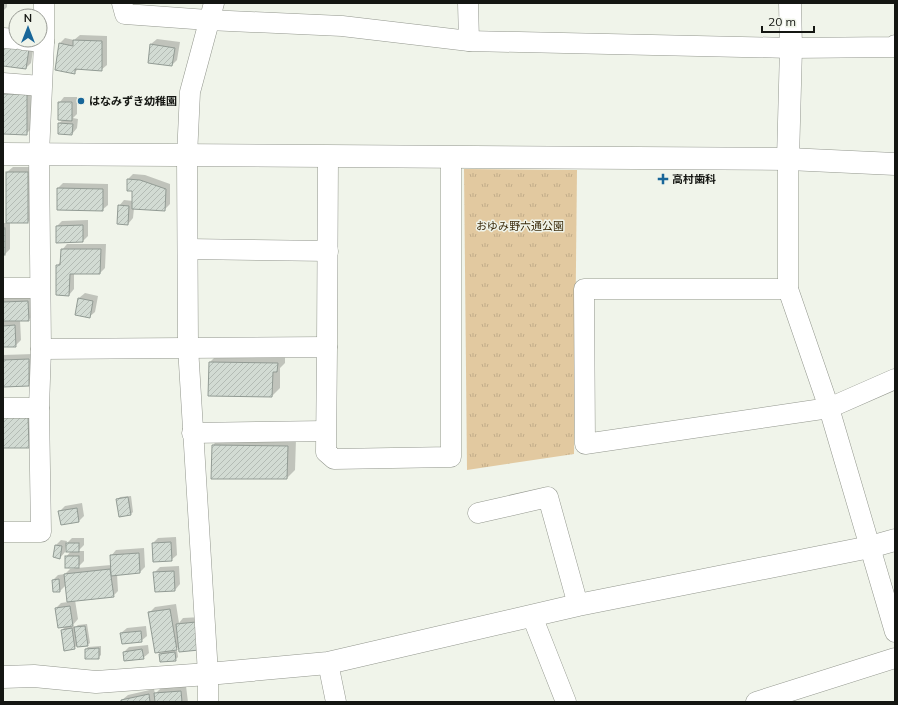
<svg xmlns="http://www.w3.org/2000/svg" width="898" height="705" font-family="Mulish,'Noto Sans JP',sans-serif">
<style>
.park{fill:url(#park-tufts)}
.shadow{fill:#0003}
.building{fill:url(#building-hatch);stroke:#929b94}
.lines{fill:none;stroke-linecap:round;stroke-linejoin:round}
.minor-casing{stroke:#93978e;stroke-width:21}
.tertiary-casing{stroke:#93978e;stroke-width:23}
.minor{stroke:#fff;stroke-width:20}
.tertiary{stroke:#fff;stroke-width:22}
.poi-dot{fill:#186699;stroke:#f0f4ea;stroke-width:1.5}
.labels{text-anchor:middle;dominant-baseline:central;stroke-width:3;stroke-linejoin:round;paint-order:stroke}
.poi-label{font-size:11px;font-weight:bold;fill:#141612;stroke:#f0f4ea;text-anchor:start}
.park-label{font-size:11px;fill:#3b2b0b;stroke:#f0f4ea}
</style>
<defs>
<pattern id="park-tufts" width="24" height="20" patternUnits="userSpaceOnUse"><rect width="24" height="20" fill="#e2c9a0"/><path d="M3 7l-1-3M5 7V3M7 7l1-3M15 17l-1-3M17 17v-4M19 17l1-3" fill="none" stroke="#c1ac89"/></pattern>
<pattern id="building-hatch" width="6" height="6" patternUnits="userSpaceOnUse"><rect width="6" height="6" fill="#d2dbd3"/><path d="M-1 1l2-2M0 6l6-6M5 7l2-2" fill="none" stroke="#b3bbb4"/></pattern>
</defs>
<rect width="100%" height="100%" fill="#f0f4ea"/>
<polygon class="park" points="464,169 577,170 574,454 467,470"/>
<g class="shadow">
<polygon points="3,3 7,3 7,7 3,11"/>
<polygon points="80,35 107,36 107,65 101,70 79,68 74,73 60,43 65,38 74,40"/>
<polygon points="157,39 180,42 177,60 172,65 151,44"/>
<polygon points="34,44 31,63 26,68 3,65"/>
<polygon points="7,89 32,89 32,128 26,134 3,133 3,93"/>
<polygon points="64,97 77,97 77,114 73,118 78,119 77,128 72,134 59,123 63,120 59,103"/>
<polygon points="13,167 33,167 33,217 28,222 10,222 10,249 5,254 3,254 3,223 7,223 7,172"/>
<polygon points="133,174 145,175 170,184 170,204 164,210 134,208 133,218 128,224 119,206 124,200 133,201 133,190 128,190 128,179"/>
<polygon points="63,183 108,184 108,205 102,210 58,188"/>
<polygon points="88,220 88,236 83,241 57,226 62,221"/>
<polygon points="67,244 106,244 105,268 100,273 74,273 74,289 69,295 57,266 61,261 62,250"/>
<polygon points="85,293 98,296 95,312 89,317 79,298"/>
<polygon points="33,296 34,315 28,320 20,320 21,340 15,346 3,346 3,297"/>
<polygon points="34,354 34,380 29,385 3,386 3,355"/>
<polygon points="218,354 285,355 285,363 280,368 280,388 272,396 210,362"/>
<polygon points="33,411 34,441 28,447 3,447"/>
<polygon points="221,437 296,438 295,470 287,478 213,445"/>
<polygon points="131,496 133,512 131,514 117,500 120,497"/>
<polygon points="82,503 84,516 78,522 59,512 65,506"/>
<polygon points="176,537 177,555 171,560 153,543 158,538"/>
<polygon points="72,538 84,538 84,545 78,551 84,551 84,561 77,568 111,565 111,556 116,550 144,548 145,567 140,572 117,574 118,591 113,596 75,600 78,619 71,627 74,626 74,628 78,625 87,624 90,643 87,645 76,646 74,648 62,630 66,626 56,608 61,603 68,602 66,585 60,591 53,580 58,575 65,574 70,569 77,568 77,567 66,557 71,551 66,546 65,552 60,558 54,556 56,545 61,540 67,541 66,544"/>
<polygon points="179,566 180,584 175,590 156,591 154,573 160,567"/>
<polygon points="176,604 179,623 183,618 201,617 175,651 177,650 178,657 175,660 160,654 164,651 149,613 155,607"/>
<polygon points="146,626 147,636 141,641 121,633 127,628"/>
<polygon points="148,645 149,653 143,658 124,652 129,647"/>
<polygon points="101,646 101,655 98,658 86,649 88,647"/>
<polygon points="186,686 188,702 123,702 122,700 128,695 154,689 155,694 161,688"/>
</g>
<g class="building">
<polygon points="73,40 102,41 102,71 75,69 75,74 55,70 59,43 73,46"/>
<polygon points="150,44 175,48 172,66 148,63"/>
<polygon points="3,46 29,49 26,69 3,66"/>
<polygon points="3,94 27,94 27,135 3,134"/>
<polygon points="58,102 72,102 72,121 58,120"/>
<polygon points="58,123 73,124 72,135 58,134"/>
<rect x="6" y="172" width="22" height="51"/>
<polygon points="127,179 140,180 166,189 165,211 132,209 132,191 127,191"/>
<polygon points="57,188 103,189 103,211 57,210"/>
<polygon points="118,205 129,206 128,225 117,224"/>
<polygon points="83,225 83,242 56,243 56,226"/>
<rect x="3" y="228" width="2" height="27"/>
<polygon points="61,249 101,249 100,274 70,274 69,296 56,295 56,265 60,265"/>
<polygon points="78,298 93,301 90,318 75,315"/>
<polygon points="28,301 29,321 3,321 3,302"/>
<polygon points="15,325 16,347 3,347 3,326"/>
<polygon points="29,359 29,386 3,387 3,360"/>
<polygon points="209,362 278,363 277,372 273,372 272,397 208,396"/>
<polygon points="28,416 29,448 3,448 3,417"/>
<polygon points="212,445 288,446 287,479 211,479"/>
<polygon points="128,497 131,515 119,517 116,499"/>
<polygon points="77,508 79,522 61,525 58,511"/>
<polygon points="171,542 172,561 153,562 152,543"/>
<rect x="66" y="543" width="13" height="9"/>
<polygon points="55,545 62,546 60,559 53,557"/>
<polygon points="139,553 140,573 111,576 110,555"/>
<rect x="65" y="556" width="14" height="12"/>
<polygon points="110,569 114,597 67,602 64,574"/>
<polygon points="174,571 175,591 155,592 153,572"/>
<polygon points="59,579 60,592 53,592 52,580"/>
<polygon points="70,606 73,626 58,628 55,608"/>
<polygon points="170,609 177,650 155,653 148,612"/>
<polygon points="196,622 199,650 179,652 176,624"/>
<polygon points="85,626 88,646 77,647 74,627"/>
<polygon points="72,628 75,649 64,651 61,630"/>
<polygon points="141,631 142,642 122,644 120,633"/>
<polygon points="99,648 99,659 85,659 85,649"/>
<polygon points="142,649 144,659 124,661 123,652"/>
<polygon points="175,652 176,661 160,662 159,654"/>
<polygon points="181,691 182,702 155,702 154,693"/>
<polygon points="149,694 150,702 121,702 121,700"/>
</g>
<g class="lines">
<g class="minor-casing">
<g id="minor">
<polyline points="122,3 125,14 208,20 342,26 469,41 791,48 895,47 895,45"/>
<polyline points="468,3 469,41"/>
<polyline points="3,38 16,39"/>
<polyline points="23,40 44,42"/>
<polyline points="3,83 41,86"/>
<polyline points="788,159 788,289 829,408 895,632"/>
<polyline points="188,249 328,251"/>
<polyline points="3,288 40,288"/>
<polyline points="788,289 584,289 585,444 829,408 895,379"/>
<polyline points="327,347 328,157"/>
<polyline points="41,349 327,347 326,452 334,459 451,457 451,157"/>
<polyline points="3,408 39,408"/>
<polyline points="192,433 325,431"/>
<polyline points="478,513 548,497 578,605"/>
<polyline points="3,532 41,532 39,408 41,349 39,154 44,42 44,3"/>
<polyline points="532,616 566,702"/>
<polyline points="328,663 336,702"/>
<polyline points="208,702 208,674 188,347 187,156 190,92 214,3"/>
<polyline points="756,702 895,658"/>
</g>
</g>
<g class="tertiary-casing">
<g id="tertiary">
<polyline points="3,154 788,159 895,164"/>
<polyline points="788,159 791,48 790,3"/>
<polyline points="3,677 34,676 96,682 208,674 328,663 578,605 870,547 895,540"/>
</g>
</g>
<use href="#minor" class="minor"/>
<use href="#tertiary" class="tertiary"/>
</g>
<g class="poi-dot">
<circle cx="81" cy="101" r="4"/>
<path d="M661 173h4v4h4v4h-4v4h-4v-4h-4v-4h4z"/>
</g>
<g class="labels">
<g class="poi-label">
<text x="89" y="101">はなみずき幼稚園</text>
<text x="672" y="179">高村歯科</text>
</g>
<g class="park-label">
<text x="520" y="226">おゆみ野六通公園</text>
</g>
</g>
<rect width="898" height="705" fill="none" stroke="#141612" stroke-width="8"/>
<g transform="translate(28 28)"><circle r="19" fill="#f0f4ea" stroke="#989b94"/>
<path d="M0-3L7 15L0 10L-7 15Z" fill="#186699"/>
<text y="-6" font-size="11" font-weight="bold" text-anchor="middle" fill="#141612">N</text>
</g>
<path d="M762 26v6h52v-6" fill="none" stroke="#141612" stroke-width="2"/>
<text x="768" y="26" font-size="12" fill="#141612" stroke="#f0f4ea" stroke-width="3" paint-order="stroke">20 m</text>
</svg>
